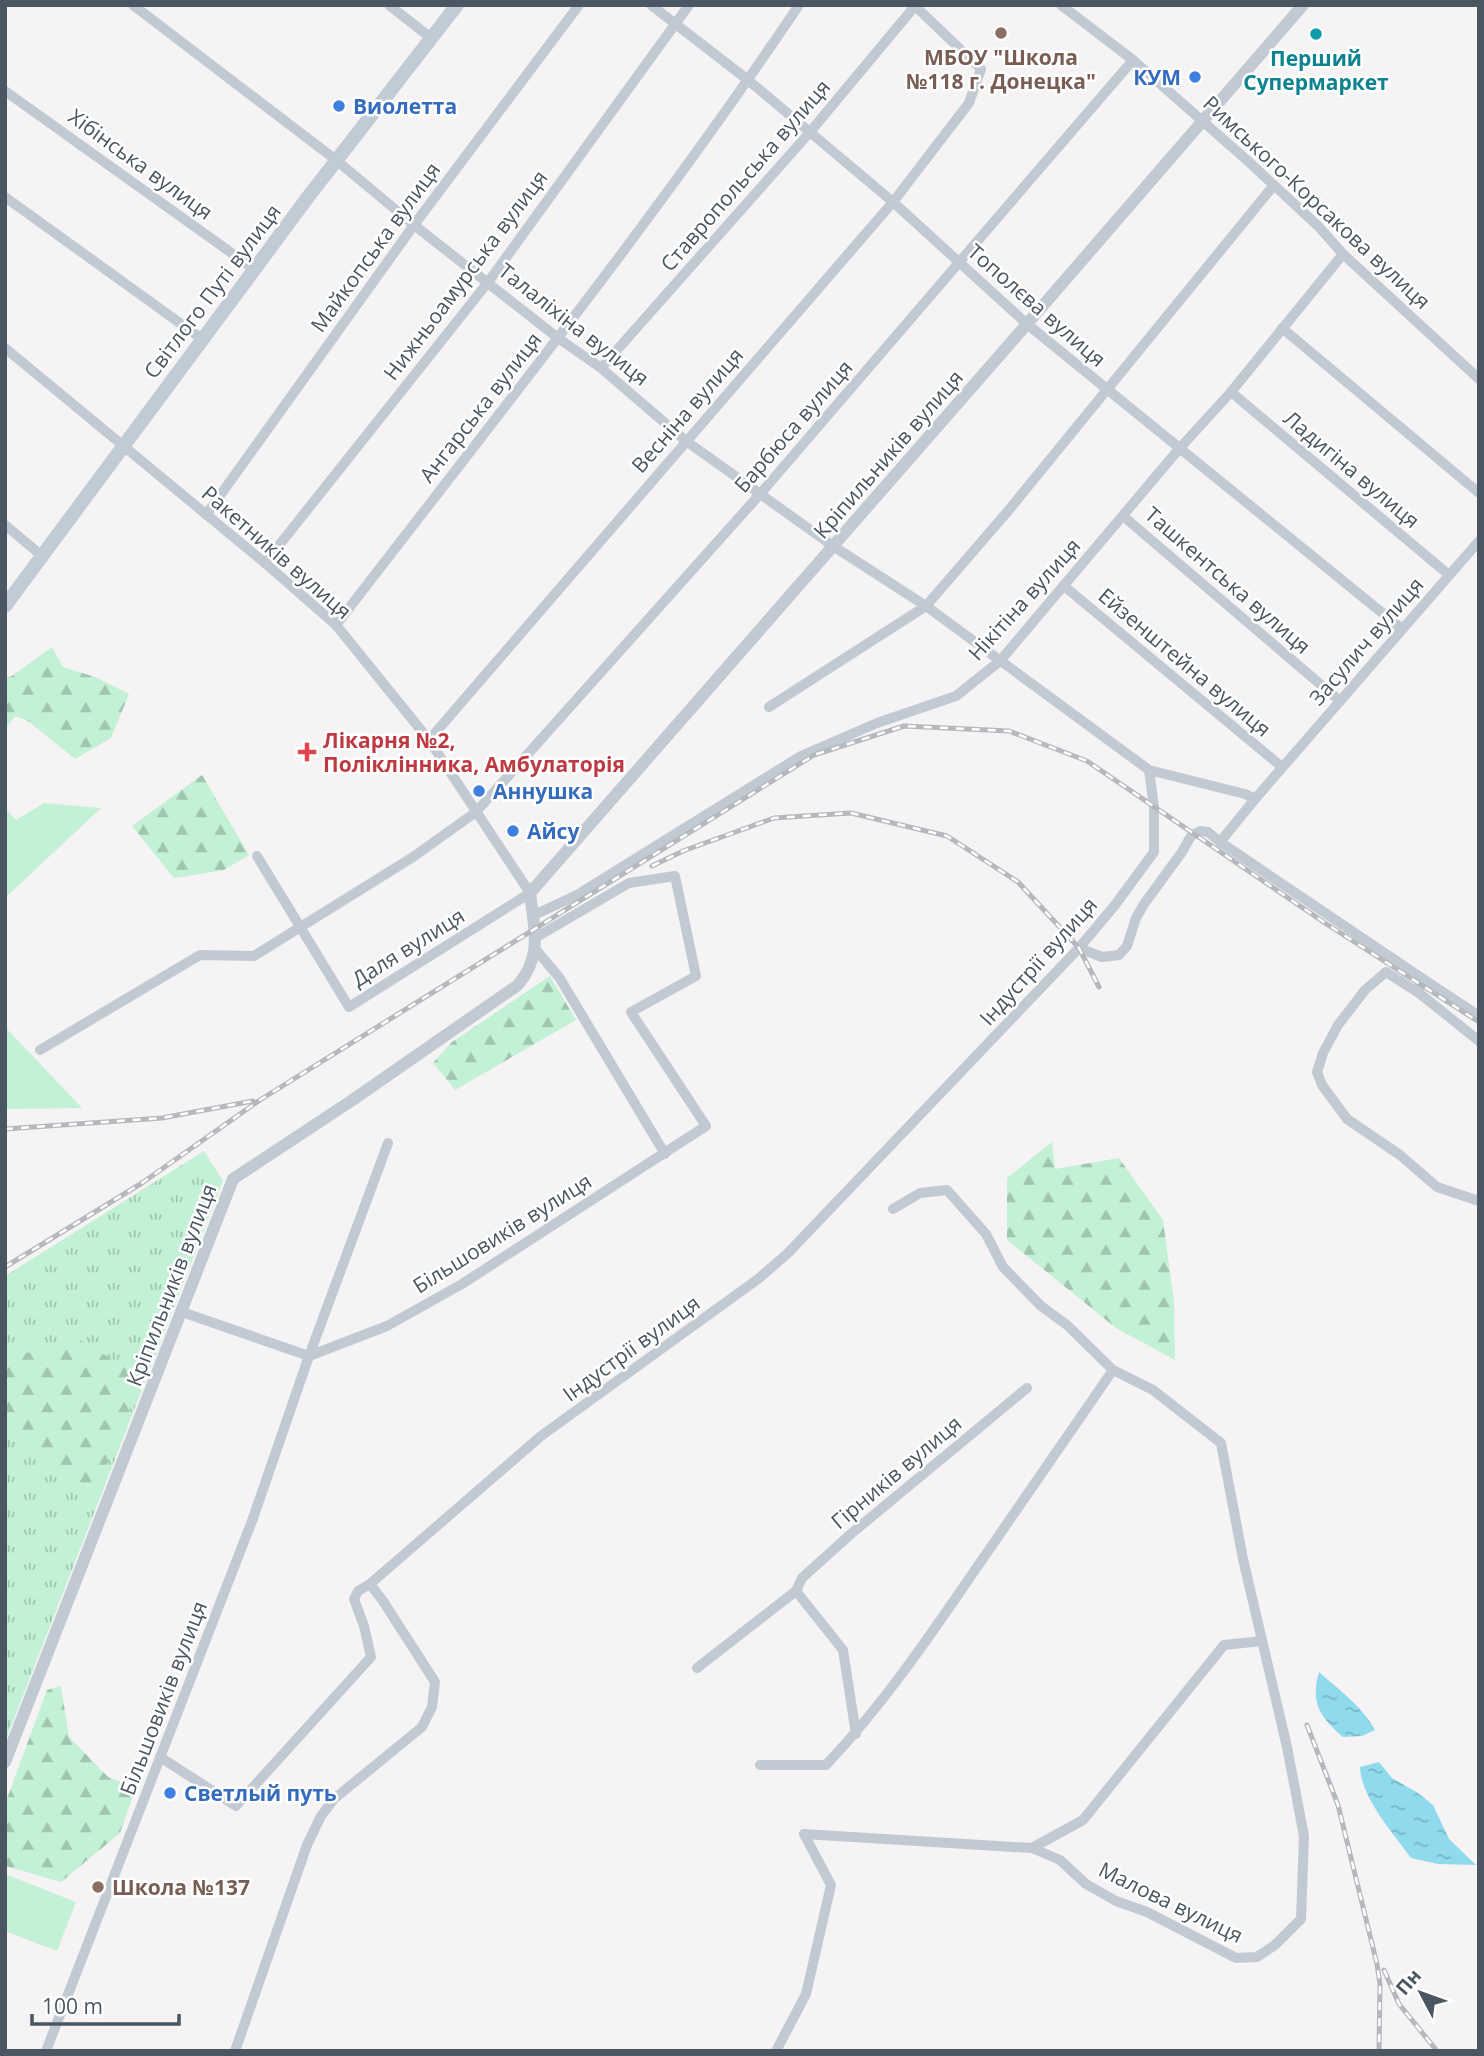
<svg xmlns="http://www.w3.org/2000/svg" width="1484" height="2056" font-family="'Open Sans',sans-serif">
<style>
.grass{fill:url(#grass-tufts)}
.forest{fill:url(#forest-firs)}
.green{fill:#c3f1d5}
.water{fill:url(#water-ripples)}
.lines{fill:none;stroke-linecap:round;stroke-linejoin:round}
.minor{stroke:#c1cad2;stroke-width:10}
.tertiary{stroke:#c1cad2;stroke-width:12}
.secondary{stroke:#c1cbd6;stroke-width:14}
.rail-casing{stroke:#b5b8bd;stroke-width:5}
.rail{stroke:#fff;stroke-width:2.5;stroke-dasharray:8;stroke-linecap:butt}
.education-dot{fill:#8d6e63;stroke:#fff;stroke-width:2.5}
.culture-dot{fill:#0f9aa8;stroke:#fff;stroke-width:2.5}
.shop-dot{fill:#3f7fe0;stroke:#fff;stroke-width:2.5}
.health-dot{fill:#e0444e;stroke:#fff;stroke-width:2.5}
.labels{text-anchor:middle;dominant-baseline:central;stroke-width:5;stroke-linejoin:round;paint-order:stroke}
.education-label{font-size:21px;font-weight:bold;fill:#785e54;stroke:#fff}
.culture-label{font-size:21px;font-weight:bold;fill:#0d838f;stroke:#fff}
.shop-label{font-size:21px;font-weight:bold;fill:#366cbe;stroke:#fff;text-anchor:start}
.street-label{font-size:21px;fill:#4a5661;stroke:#fff}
.health-label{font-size:21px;font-weight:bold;fill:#be3a42;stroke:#fff;text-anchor:start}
</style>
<defs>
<pattern id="grass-tufts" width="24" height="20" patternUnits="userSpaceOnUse" patternTransform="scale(1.75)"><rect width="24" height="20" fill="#c3f1d5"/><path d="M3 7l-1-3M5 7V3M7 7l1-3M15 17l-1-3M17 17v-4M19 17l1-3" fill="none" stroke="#a0c6b0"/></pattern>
<pattern id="forest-firs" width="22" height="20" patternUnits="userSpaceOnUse" patternTransform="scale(1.75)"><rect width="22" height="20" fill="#c3f1d5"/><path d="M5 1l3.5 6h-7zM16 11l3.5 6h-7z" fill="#a0c6b0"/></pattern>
<pattern id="water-ripples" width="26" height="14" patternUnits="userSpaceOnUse" patternTransform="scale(1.75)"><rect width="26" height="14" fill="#90daee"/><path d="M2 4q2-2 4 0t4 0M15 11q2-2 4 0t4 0" fill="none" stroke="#78b4c4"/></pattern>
</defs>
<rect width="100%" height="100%" fill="#f5f3f3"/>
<polygon class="grass" points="204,1151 223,1181 5,1742 5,1276"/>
<g class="forest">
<polygon points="52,647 63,667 95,677 129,694 111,738 75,759 28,721 15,716 5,729 5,678 12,676"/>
<polygon points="202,775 249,855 224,870 174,878 132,826"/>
<polygon points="550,976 576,1020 455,1090 433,1063 452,1042"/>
<polygon points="1052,1142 1055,1169 1119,1158 1163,1220 1174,1302 1175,1360 1116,1328 1007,1240 1007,1178"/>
<polygon points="78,1339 143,1378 90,1505 5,1431 5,1359"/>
<polygon points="61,1686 69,1737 108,1777 136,1787 120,1833 61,1882 5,1866 5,1804 47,1690"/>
</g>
<g class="green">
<polygon points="44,803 101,808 5,898 5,808 16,820"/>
<polygon points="5,1027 82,1108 5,1109"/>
<polygon points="5,1874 76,1902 57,1951 5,1931"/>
</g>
<g class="water">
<path d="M1319 1672C1338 1689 1363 1707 1375 1730L1362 1736 1343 1737C1320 1717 1310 1703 1319 1672Z"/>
<path d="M1379 1762 1392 1778 1418 1793 1433 1805 1449 1839 1476 1865 1438 1864 1411 1858C1394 1834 1361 1798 1360 1767Z"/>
</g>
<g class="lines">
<g class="minor">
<polyline points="133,5 336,160 414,225 558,338 601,368 686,441 833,546 926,606 1149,770 1245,794 1255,799 1479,541"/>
<polyline points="389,5 431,38"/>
<polyline points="651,5 748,80 893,202 1027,324 1402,629"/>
<polyline points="1061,5 1133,60 1249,162 1318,226 1343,254 1479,379"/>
<polyline points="5,91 254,269"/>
<polyline points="5,197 202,339"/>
<polyline points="1282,328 1479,493"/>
<polyline points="5,348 265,563 336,625 429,740 530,893 349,1007 257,856"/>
<polyline points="601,368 810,132 915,6"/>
<polyline points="1231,392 1449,575"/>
<polyline points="206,515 414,225 579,5"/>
<polyline points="1123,516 1340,701"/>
<polyline points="5,525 41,555"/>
<polyline points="265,563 489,281 689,5"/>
<polyline points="1064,586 1282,767"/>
<path d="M336 625C493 421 655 219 799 5"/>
<polyline points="769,707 926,606 1008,511 1274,185"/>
<polyline points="429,740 893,202 969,103 981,69 914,5"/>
<polyline points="1255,799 1220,842 1420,977 1419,993"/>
<polyline points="532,916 577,895 801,756 877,723 956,696 1000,661 1179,449 1231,392 1343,254"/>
<polyline points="1079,948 1102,957 1119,955 1127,946 1136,918 1144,904 1182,852 1191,836 1200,831 1208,832 1220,842"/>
<polyline points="536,950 559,977 665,1154"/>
<polyline points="1420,977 1479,1016"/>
<polyline points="1479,1041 1419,993 1386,972 1365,990 1338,1025 1323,1053 1317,1072 1322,1085 1347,1119 1400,1155 1437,1187 1479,1201"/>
<polyline points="40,1050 200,955 254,956 413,857 476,812 761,493 1133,60"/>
<polyline points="893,1209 920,1193 947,1190 986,1234 1003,1267 1041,1306 1067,1325 1113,1370 1153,1390 1221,1443 1243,1559 1287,1747 1304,1836 1301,1919 1275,1945 1257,1957 1236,1958 1147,1912 1116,1901 1086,1884 1060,1860 1032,1848"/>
<polyline points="182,1312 309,1356 387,1326 462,1284 706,1126 631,1012 696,976 675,876 629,883 535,938"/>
<polyline points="796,1591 843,1650 856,1734"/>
<polyline points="697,1668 796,1591 802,1578 852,1533 1027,1388"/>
<polyline points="160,1757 236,1806 371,1657 364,1626 354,1599 358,1591 370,1584 541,1436 758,1279 788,1253 1079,948 1115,905 1154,852 1154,807 1149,770"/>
<path d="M760 1765H826C882 1706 927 1640 973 1573 1019 1506 1066 1438 1113 1370"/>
<polyline points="804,1834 1032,1848 1083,1820 1224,1645 1262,1641"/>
<polyline points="46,2051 252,1521 309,1356 388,1143"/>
<polyline points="235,2051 307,1845 321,1816 334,1799 422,1727 432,1707 435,1682 383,1601 370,1584"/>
<polyline points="776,2051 806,1994 831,1885 804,1834"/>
</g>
<path class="tertiary" d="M5 1762 233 1179 354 1099 518 985C543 955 534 928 530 893L1027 324 1303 5"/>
<polyline class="secondary" points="5,606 308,197 457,5"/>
<g class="rail-casing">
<g id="rail">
<polyline points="652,866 683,851 774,818 851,813 947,836 1018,882 1079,948 1099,987"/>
<polyline points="5,1129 162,1118 253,1101"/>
<polyline points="5,1267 142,1183 260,1100 814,755 904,726 1009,731 1087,761 1325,923 1479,1022"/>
<polyline points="1307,1725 1338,1805 1377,1964 1380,1984 1379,2051"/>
<polyline points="1384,1970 1399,2004 1437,2051"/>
</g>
</g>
<use href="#rail" class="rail"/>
</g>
<g class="education-dot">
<circle cx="1001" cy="33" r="7"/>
<circle cx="98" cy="1887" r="7"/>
</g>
<circle class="culture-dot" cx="1316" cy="34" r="7"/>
<g class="shop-dot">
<circle cx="1195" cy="77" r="7"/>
<circle cx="339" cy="106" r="7"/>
<circle cx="479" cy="791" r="7"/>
<circle cx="513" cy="831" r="7"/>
<circle cx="170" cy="1793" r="7"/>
</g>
<path class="health-dot" d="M303.5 741.5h7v7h7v7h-7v7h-7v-7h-7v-7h7z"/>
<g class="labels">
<g class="education-label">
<text x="1001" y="57">МБОУ "Школа<tspan x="1001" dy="24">№118 г. Донецка"</tspan></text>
<text x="112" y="1887" text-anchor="start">Школа №137</text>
</g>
<g class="culture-label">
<text x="1316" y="58">Перший<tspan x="1316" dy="24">Супермаркет</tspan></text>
</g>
<g class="shop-label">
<text x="1181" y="77" text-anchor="end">КУМ</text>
<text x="353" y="106">Виолетта</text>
<text x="493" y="791">Аннушка</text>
<text x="527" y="831">Айсу</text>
<text x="184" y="1793">Светлый путь</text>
</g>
<g class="street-label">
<text transform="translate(141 164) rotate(36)">Хібінська вулиця</text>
<text transform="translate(745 175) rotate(-49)">Ставропольська вулиця</text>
<text transform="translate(1317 202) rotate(43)">Римського-Корсакова вулиця</text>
<text transform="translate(375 247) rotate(-54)">Майкопська вулиця</text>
<text transform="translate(465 275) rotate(-53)">Нижньоамурська вулиця</text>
<text transform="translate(212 291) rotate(-53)">Світлого Путі вулиця</text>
<text transform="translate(1037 305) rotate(41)">Тополєва вулиця</text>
<text transform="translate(574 324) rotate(38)">Талаліхіна вулиця</text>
<text transform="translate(480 407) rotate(-52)">Ангарська вулиця</text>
<text transform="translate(687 410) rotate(-49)">Весніна вулиця</text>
<text transform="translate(793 426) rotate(-49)">Барбюса вулиця</text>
<text transform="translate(888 454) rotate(-49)">Кріпильників вулиця</text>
<text transform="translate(1352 469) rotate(40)">Ладигіна вулиця</text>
<text transform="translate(277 552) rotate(41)">Ракетників вулиця</text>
<text transform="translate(1228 580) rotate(41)">Ташкентська вулиця</text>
<text transform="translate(1024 599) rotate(-48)">Нікітіна вулиця</text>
<text transform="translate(1366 641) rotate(-49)">Засулич вулиця</text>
<text transform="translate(1185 662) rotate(40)">Ейзенштейна вулиця</text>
<text transform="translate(408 947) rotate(-32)">Даля вулиця</text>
<text transform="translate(1038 961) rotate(-48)">Індустрії вулиця</text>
<text transform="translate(502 1233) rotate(-32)">Більшовиків вулиця</text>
<text transform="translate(171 1285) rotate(-69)">Кріпильників вулиця</text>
<text transform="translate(631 1348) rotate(-36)">Індустрії вулиця</text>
<text transform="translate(896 1472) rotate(-40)">Гірників вулиця</text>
<text transform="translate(163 1698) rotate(-69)">Більшовиків вулиця</text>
<text transform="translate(1171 1902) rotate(26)">Малова вулиця</text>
</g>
<g class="health-label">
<text x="323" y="740">Лікарня №2,<tspan x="323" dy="24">Поліклінника, Амбулаторія</tspan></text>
</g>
</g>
<rect width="1484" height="2056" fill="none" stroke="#4a5661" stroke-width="14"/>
<g transform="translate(1421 1993) rotate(311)" stroke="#ffffff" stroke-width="5" paint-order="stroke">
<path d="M0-5L12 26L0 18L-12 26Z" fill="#4a5661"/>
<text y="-10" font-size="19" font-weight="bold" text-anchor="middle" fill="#4a5661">Пн</text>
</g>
<path d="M32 2014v10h147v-10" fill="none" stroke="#4a5661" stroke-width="3.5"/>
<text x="42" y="2014" font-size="21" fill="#4a5661" stroke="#ffffff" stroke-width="5" paint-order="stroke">100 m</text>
</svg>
